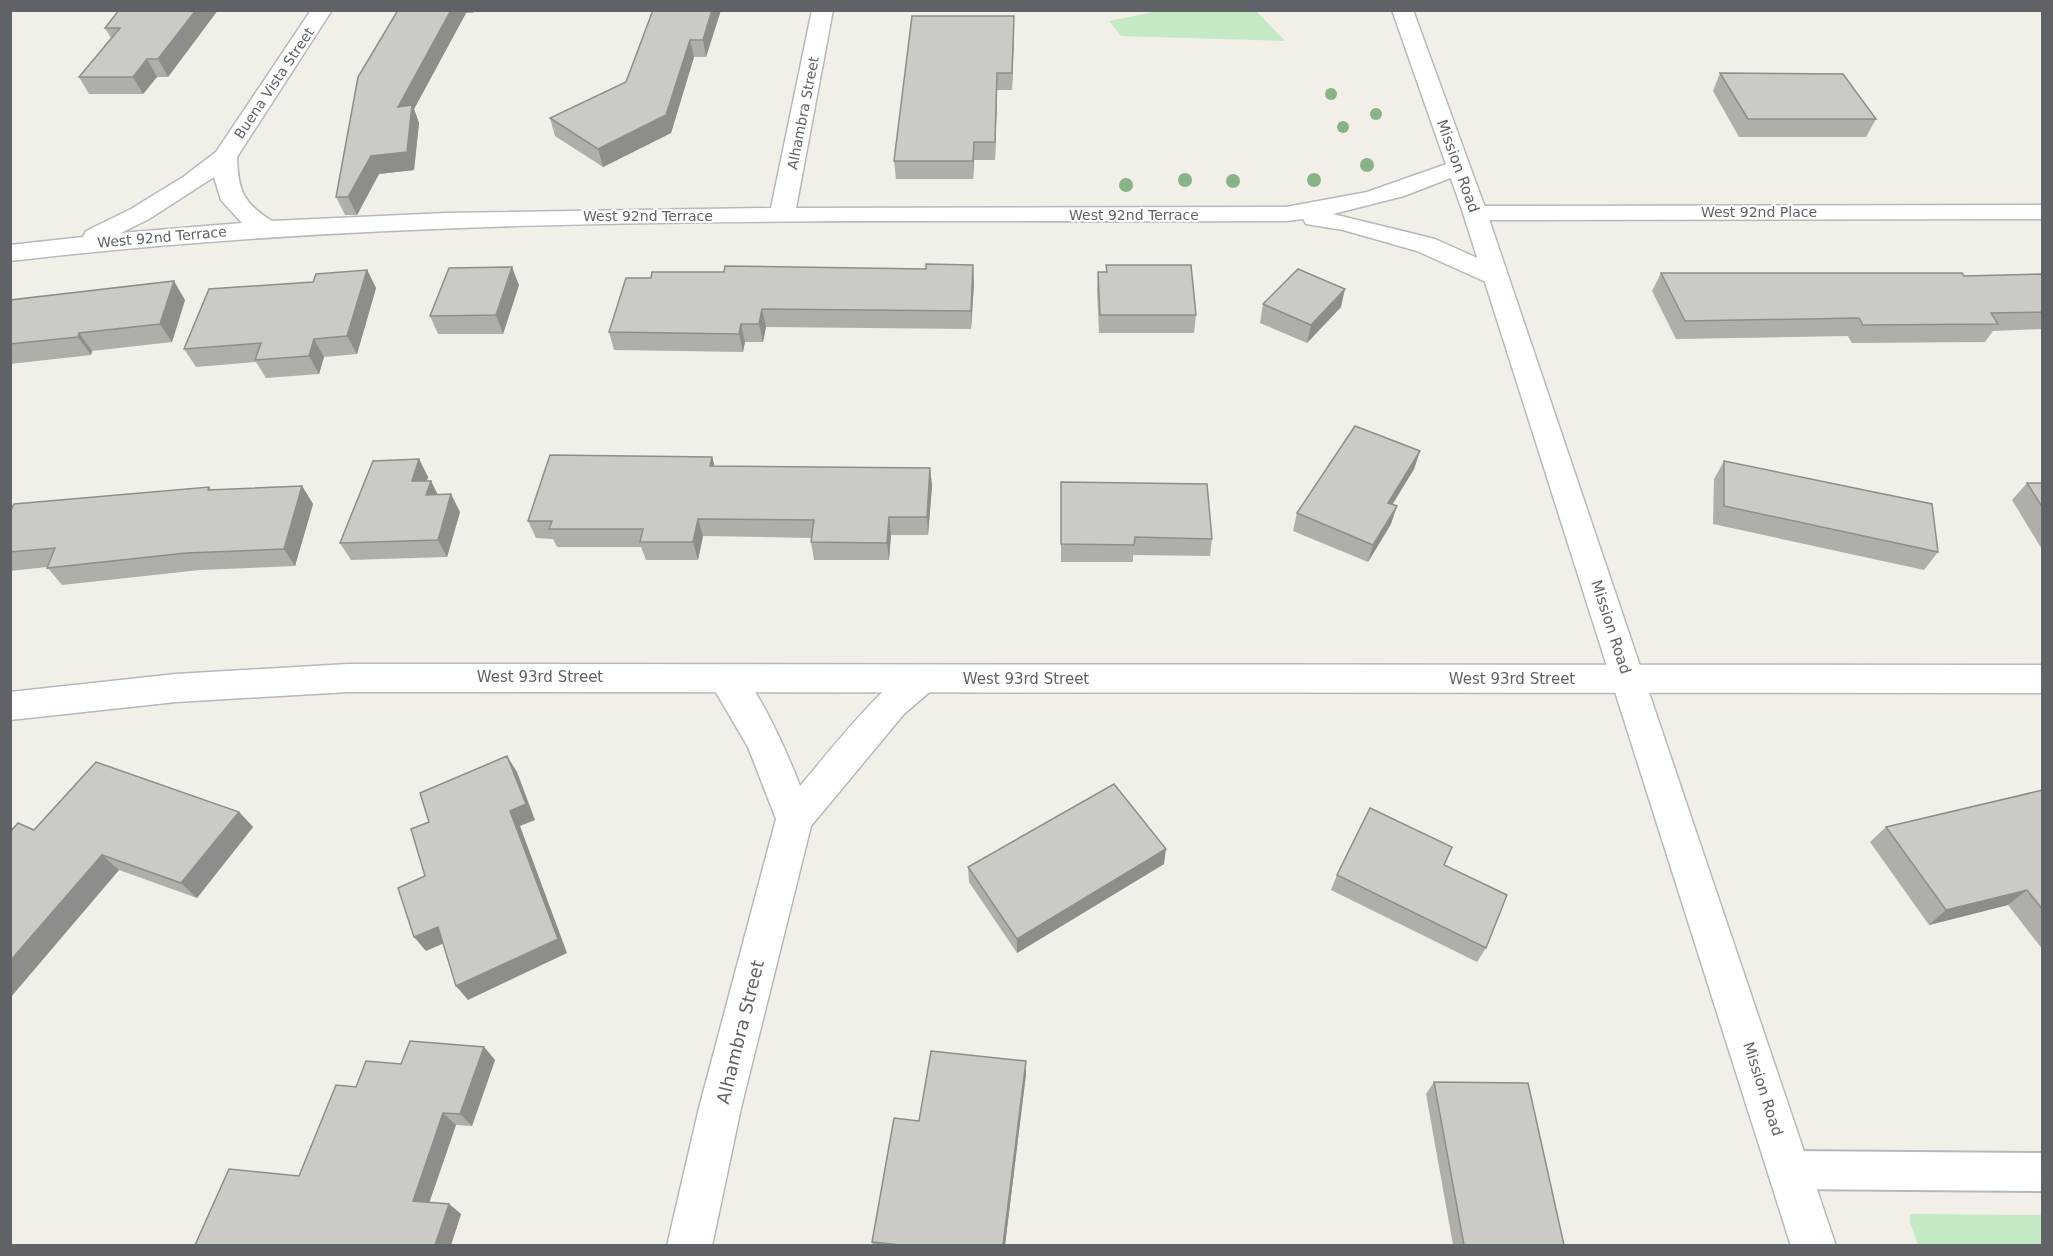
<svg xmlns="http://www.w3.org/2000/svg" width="2053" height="1256" font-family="'DejaVu Sans',sans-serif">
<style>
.green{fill:#c5e8c5}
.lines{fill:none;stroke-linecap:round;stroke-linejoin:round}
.service-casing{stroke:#b5b8bc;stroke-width:4}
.minor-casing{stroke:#b5b8bc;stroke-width:3}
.tertiary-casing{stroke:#b5b8bc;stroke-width:3}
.secondary-casing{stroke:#b6babf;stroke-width:3}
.service{fill:#fff;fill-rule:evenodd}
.minor{fill:#fff;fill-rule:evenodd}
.tertiary{fill:#fff;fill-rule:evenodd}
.secondary{fill:#fff;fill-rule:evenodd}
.tree{fill:#89b387}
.wall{fill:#afaea9}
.shaded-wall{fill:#8f8d8a}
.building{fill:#cccac5;stroke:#8f8d8a;stroke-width:1.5}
.labels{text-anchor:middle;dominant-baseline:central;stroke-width:4.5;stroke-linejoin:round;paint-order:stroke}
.far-street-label{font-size:14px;fill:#5f6368;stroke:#fff}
.street-label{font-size:15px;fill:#5f6368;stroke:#fff}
.near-street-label{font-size:18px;fill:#5f6368;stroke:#fff}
</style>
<rect width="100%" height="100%" fill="#f1efe8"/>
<g class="green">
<polygon points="1163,10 1256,11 1285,41 1121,36 1109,21"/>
<polygon points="1910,1214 2042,1215 2042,1245 1918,1245 1910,1222"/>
</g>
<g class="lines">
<g class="service-casing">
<polygon id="service" points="1789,1151 2042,1153 2042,1191 1789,1189 1776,1183 1770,1170 1776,1157"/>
</g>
<g class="minor-casing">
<g id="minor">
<path d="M311 10H332L237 157C238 190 243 203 272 221L446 213 771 208 812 10H833L796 208 1286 207 1367 192 1458 160 1466 162 1470 167 1466 172 1404 196 1333 214 1435 239 1504 270 1508 276 1504 282 1495 284 1486 282 1417 251 1343 230 1306 224 1303 219 1286 221C861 223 434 211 10 261V245L83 237 86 231 131 209 183 177 216 152ZM214 177 221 200 242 223 121 233 149 219Z"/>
<polygon points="2042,205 2042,219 1475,220 1466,218 1463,213 1466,208 1475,206"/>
<path d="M725 665C729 667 735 668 738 670 760 690 789 757 800 786 820 763 894 668 920 666 924 665 929 668 933 669L938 679 933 689 904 714 811 826 741 1108 712 1246H667L699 1108 776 819 748 747 708 679 713 669Z"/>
</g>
</g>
<g class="tertiary-casing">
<polygon id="tertiary" points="348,664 2042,665 2042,693 348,692 176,702 10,720 10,692 176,674"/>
</g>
<g class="secondary-casing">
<polygon id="secondary" points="1392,10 1413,10 1487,213 1836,1246 1791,1246 1463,213"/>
</g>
<use href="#service" class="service"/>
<use href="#minor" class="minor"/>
<use href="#tertiary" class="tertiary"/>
<use href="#secondary" class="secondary"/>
</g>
<g class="tree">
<circle cx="1331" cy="94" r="6"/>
<circle cx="1376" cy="114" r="6"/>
<circle cx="1343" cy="127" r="6"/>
<circle cx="1367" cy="165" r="7"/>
<circle cx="1185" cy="180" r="7"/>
<circle cx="1314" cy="180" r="7"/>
<circle cx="1233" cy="181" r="7"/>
<circle cx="1126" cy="185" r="7"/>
</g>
<g class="wall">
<polygon points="119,10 218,10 168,77 157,77 143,94 89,94 79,77 111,38 105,28"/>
<polygon points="398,10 475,10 473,13 466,13 414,109 419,123 414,170 379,174 357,215 345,215 336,197"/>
<polygon points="653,10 721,10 706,57 694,57 671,133 603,167 555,136 550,118 626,82"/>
<polygon points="1014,16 1012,90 997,90 995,160 974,160 973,179 896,179 894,161"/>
<polygon points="1720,73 1876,119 1866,137 1739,137 1713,91"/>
<polygon points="1106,265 1196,315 1194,333 1099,333 1097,290 1098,272 1106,272"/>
<polygon points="367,270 376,288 357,354 324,357 319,374 266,378 256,362 196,367 184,349 313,282"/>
<polygon points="1661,273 1964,276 2043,274 2043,329 1993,331 1985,342 1852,343 1848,336 1676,339 1652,291"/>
<polygon points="651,278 974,283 971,329 766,327 763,342 745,342 743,352 614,350 609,332"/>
<polygon points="519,285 503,334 438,334 430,316"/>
<polygon points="10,300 185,300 172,342 92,351 91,355 10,364"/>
<polygon points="1263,304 1341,307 1307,343 1260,323"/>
<polygon points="1420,451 1414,469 1392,504 1391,524 1368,562 1293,531 1297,513"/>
<polygon points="712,457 714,466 930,468 932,486 928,535 891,535 889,560 814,560 811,542 812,538 703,536 698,560 646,560 641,547 557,547 553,539 536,538 528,521"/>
<polygon points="419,459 428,477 427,481 431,481 437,495 460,512 447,557 351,560 340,543"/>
<polygon points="1724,461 1938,552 1924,570 1713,524 1714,479"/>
<polygon points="1061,482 1212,539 1210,556 1133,555 1133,562 1061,562"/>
<polygon points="2027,483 2043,483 2043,551 2012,500"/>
<polygon points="302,486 313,504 295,566 200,570 62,585 47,567 10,571 10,552 209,487 212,490"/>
<polygon points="2043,790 2043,950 2008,905 1929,925 1870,842 1886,827"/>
<polygon points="239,812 253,827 197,898 119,870 10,998 10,832"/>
<polygon points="1164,864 1017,953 969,882 968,867"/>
<polygon points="1444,865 1486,948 1477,962 1331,890 1337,875"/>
<polygon points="484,1047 495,1060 472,1126 456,1125 429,1203 449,1204 461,1214 451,1245 195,1245 299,1176 356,1087 401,1064"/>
<polygon points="1026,1061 1026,1074 1005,1245 873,1245 872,1242 919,1121"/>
<polygon points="1434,1082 1564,1245 1453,1245 1426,1094"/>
</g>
<g class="shaded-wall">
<polygon points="196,10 218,10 168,77 158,59"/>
<polygon points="451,10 465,10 466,13 414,109 419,123 414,170 379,174 357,215 348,197"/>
<polygon points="712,10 721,10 706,57 703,40"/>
<polygon points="1014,16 1014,34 1012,90 1012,73"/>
<polygon points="690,40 694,57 671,133 603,167 598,149"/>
<polygon points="147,59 157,77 143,94 133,77"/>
<polygon points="997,73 997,90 995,160 995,142"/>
<polygon points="974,142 974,160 973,179 973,161"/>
<polygon points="973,265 974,283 971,329 971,311"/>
<polygon points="512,267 519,285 503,334 496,315"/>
<polygon points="367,270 376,288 357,354 347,336"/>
<polygon points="174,281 185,300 172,342 160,324"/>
<polygon points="1345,289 1341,307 1307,343 1311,325"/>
<polygon points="762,309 766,327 763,342 759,324"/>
<polygon points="741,324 745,342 743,352 739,334"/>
<polygon points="79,333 92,351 91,355 78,337"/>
<polygon points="314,339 324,357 319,374 309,356"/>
<polygon points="1420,451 1414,469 1383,520 1388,503"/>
<polygon points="712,457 717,474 710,466"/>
<polygon points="419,459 428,477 421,499 412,481"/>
<polygon points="930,468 932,486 928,535 927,517"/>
<polygon points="431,481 440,499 426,495"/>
<polygon points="302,486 313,504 295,566 284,549"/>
<polygon points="451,494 460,512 447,557 438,540"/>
<polygon points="1397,506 1391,524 1368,562 1373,545"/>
<polygon points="889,517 891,535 889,560 887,543"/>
<polygon points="698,519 703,536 698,560 693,542"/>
<polygon points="507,756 517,772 535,820 520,826 567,953 468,1000 456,986 510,811"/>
<polygon points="239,812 253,827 197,898 181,883"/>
<polygon points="1166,849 1164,864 1017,953 1017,939"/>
<polygon points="102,855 119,870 10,998 10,961"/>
<polygon points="2027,890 2008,905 1929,925 1946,910"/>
<polygon points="438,927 449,941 426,951 414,937"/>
<polygon points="484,1047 495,1060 472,1126 460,1114"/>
<polygon points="1026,1061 1026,1074 1005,1245 1003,1245"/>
<polygon points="443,1113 456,1125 426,1212 413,1201"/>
<polygon points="449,1204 461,1214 451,1245 435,1245"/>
</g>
<g class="building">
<polygon points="119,10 196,10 158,59 147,59 133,77 79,77 120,28 105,28"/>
<polygon points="398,10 451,10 398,107 412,105 407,152 371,156 348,197 336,197 358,77"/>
<polygon points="653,10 712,10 703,40 690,40 666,115 598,149 550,118 626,82"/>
<polygon points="912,16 1014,16 1012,73 997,73 995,142 974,142 973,161 894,161"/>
<polygon points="1720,73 1843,74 1876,119 1748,119"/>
<polygon points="926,264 973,265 971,311 762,309 759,324 741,324 739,334 609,332 626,278 651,278 652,272 724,272 725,266 926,269"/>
<polygon points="1106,265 1191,265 1196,315 1100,315 1098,272 1107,272"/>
<polygon points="512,267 496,315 430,316 449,268"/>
<polygon points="1298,269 1345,289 1311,325 1263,304"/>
<polygon points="367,270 347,336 314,339 309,356 255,360 261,343 184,349 209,289 313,282 316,274"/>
<polygon points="1661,273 1962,273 1964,276 2043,274 2043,312 1991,313 1998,324 1863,325 1859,318 1685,321"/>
<polygon points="174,281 160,324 79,333 78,337 10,344 10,300"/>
<polygon points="1355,426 1420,451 1388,503 1397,506 1373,545 1297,513"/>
<polygon points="550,455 712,457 710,466 930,468 927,517 889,517 887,543 811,542 814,520 698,519 693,542 640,542 643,529 549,529 552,521 528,521"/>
<polygon points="419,459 412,481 431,481 426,495 451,494 438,540 340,543 373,461"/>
<polygon points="1724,461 1932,504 1938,552 1724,506"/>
<polygon points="1061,482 1207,484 1212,539 1135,537 1134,545 1061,544"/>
<polygon points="2027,483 2043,483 2043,508"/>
<polygon points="302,486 284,549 186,553 47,568 55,548 10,552 10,512 14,504 209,487 208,490"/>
<polygon points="507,756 526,804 510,811 558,939 456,986 438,927 414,937 398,888 425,876 411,829 429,822 420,793"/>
<polygon points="96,762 239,812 181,883 102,855 10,961 10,832 18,823 34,830"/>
<polygon points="1114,784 1166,849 1017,939 968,867"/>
<polygon points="2043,790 2043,910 2027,890 1946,910 1886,827"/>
<polygon points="1370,808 1452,847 1444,865 1507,895 1486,948 1337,875"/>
<polygon points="410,1041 484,1047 460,1114 443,1113 413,1201 449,1204 435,1245 195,1245 229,1169 299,1176 336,1085 356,1087 366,1061 401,1064"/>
<polygon points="931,1051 1026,1061 1003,1245 900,1245 872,1242 894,1118 919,1121"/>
<polygon points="1434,1082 1528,1083 1564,1245 1464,1245"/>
</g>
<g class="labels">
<g class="far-street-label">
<text transform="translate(274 83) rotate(-56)">Buena Vista Street</text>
<text transform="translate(803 113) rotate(-79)">Alhambra Street</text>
<text x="1759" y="212">West 92nd Place</text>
<text x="1134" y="215">West 92nd Terrace</text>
<text x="648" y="216">West 92nd Terrace</text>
<text transform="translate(162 237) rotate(-5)">West 92nd Terrace</text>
</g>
<g class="street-label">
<text transform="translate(1458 166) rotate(70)">Mission Road</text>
<text transform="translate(1611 627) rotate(72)">Mission Road</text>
<text x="540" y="677">West 93rd Street</text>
<text x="1026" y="679">West 93rd Street</text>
<text x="1512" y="679">West 93rd Street</text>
<text transform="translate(1763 1089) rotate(72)">Mission Road</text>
</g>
<g class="near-street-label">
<text transform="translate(740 1032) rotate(-76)">Alhambra Street</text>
</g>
</g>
<rect width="2053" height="1256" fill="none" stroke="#5f6368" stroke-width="24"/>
</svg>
